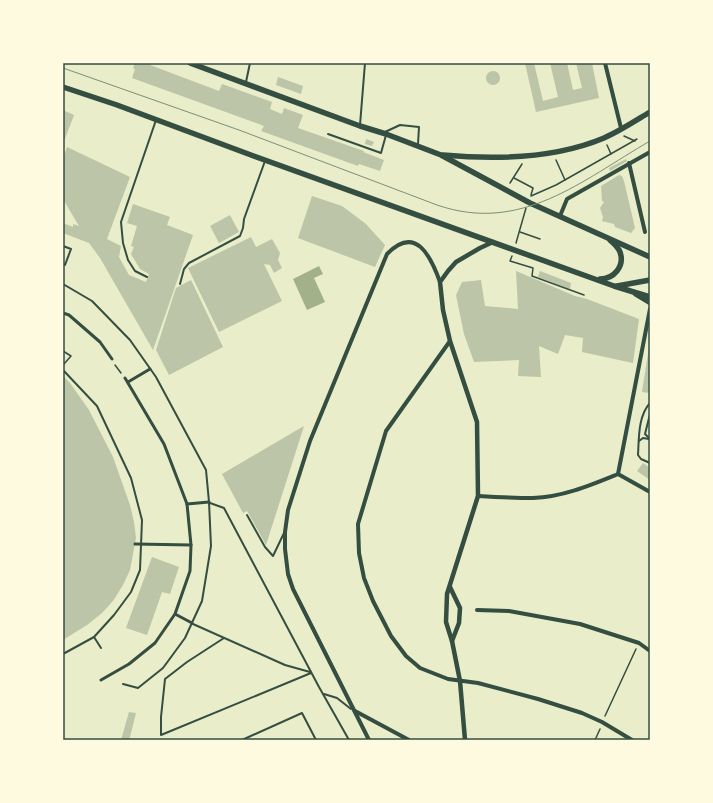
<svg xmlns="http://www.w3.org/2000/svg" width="713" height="803" font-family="Signika,sans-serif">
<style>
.water{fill:#a3b18a}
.building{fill:#bcc5a7}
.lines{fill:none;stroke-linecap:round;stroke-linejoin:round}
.path{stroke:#344e41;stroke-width:1.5}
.service{stroke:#344e41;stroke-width:2}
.pedestrian{stroke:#344e41;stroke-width:3}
.minor{stroke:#344e41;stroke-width:4}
.tertiary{stroke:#344e41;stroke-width:4.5}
.secondary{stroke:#344e41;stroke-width:5.5}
.tram{stroke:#7c8e77;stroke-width:1}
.neatline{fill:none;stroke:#344e41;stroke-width:1.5}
</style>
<rect width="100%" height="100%" fill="#e9edc9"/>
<polygon class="water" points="319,266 323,274 314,278 325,302 307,310 293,279"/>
<g class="building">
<polygon points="135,63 150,63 150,65 219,91 222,84 272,102 270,109 282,114 284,108 303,115 298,128 364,151 363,152 384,160 380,171 359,164 358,166 261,131 264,126 132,78 135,69 133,68"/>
<polygon points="525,63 534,63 543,101 558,97 550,63 567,63 573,90 582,88 576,63 592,63 599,98 536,112"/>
<circle cx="493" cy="78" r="7"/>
<polygon points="278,77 303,86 301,94 276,85"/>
<polygon points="63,110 74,115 63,144"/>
<polygon points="366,139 374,142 372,146 365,144"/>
<polygon points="67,147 130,177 107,239 121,246 119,257 129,275 146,282 149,274 140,269 131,254 134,247 131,246 137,226 127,223 133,204 170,217 167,225 193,235 153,350 100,258 89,243 63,233 63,223 73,227 73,224 79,226 63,199 63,159"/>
<polygon points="626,159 627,161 610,171 609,168"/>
<polygon points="619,175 622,176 624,181 635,228 631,233 615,227 614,224 602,221 603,217 600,208 604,202 602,201 601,186"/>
<polygon points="312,196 342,206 366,224 385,245 375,267 298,238"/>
<polygon points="230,215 239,232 219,243 210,226"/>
<polygon points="251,237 256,247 272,239 280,253 278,260 282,268 274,273 270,265 264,264 282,301 219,332 188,268"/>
<polygon points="516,271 575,296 587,299 639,319 633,363 582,352 583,338 565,335 558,354 539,346 541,377 518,376 519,360 474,362 464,334 456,295 462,282 481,280 485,306 518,309"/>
<polygon points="540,271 571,283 570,289 538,277"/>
<polygon points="191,280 223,347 169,375 156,350 176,288"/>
<polygon points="649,347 650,347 650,393 642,392"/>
<polygon points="63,376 70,383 89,410 113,457 130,505 134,522 136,538 130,570 123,585 113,601 102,613 87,625 63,640"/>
<polygon points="304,426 266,545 247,511 243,513 222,474"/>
<polygon points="643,463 650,468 650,480 637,471"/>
<polygon points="152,557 179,567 170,594 162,592 147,635 126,628"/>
<polygon points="129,712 136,713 130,737 129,740 121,740"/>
</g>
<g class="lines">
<g class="path">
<polyline points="624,136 635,141"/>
<polyline points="607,145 611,154"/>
<polyline points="556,160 565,180"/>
<polyline points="514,178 533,188 531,195"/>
<polyline points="510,183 522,164"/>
<polyline points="531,196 556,185 637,139"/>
<polyline points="520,232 540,239"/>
<polyline points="516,243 526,208"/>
<polyline points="512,256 510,261 533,268 532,276 584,295"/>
<polyline points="63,351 71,356 64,364"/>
<polyline points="115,365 121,373"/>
<polyline points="605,716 636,649"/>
<polyline points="595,740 600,729"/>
</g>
<g class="service">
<polyline points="246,82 250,63"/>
<polyline points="360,125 365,63"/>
<polyline points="385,132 400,125 419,127 418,144"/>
<polyline points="328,134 381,153 386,135"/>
<polyline points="63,246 71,249 65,265 63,264"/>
<polyline points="147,277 135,271 128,260 123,243 121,222 156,120"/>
<polyline points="63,284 92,301 130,340 156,377 206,470 209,502 211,546 202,601 185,638 163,668 138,688 123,684"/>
<polyline points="180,284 184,269 189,263 240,236 243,228 244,219 265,161"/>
<polyline points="63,370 97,406 131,478 142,520 140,570 131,592 114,615 94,637 63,654"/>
<path d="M650 403C638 416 639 438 638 455L641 459 650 463"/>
<polyline points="650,414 645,434 650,439"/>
<polyline points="639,441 643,438 649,439"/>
<polyline points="210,503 224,508 319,687 349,740"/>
<polyline points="247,515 265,547 273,556 284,533"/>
<polyline points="193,624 285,665 310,672"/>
<polyline points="94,637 101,648"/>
<polyline points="224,638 187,662 165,679 161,717 161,735 311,673"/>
<polyline points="324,694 337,698 351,709"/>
<polyline points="242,740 302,713 316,740"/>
</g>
<g class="pedestrian">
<polyline points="63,313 69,315 100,342 112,359"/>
<polyline points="128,382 150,369"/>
<polyline points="187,504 209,502"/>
<polyline points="135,544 191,545"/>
<polyline points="175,614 192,623"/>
<polyline points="101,680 129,664 155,643 175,614 190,571 191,545 187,504 164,444 125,378"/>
</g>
<g class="minor">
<polyline points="605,63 621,128"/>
<polyline points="629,163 645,232"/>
<polyline points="560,216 567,199 650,152"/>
<polyline points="450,341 386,431 358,524 359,553 364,578 373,601 391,636 406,656 420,668 448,679 478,683 538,699 582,713 602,722 632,740"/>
<polyline points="618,474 650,492"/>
<path d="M478 496C496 497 515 498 533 498 563 497 591 485 618 474L650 309"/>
<polyline points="477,610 509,611 580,624 639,643 650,651"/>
<polyline points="355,711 409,740"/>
<path d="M369 740 293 589 288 574 285 549V532L288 510 310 441 387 254C416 224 431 257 440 282"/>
</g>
<g class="tertiary">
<polyline points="635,294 650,303"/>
<polyline points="450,587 460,608 459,623 452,641"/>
<polyline points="465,740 460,681 452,641 446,622 447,594 478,496 477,422 450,341 443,310 440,282 448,271 456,262 480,248 493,242"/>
</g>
<g class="secondary">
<polyline points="190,63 360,126 386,134 441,155 530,203 650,257"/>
<polyline points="63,87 117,105 251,155 614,286 650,297"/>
<path d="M443 155C497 160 554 159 604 138 620 131 635 121 650 112"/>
<path d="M600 279C614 279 625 266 620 252 618 247 614 244 610 240"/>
<polyline points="617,286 650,280"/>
</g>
<path class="tram" d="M63 68 239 130 437 205C521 234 581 181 650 141"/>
</g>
<rect width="713" height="803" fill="none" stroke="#fefae0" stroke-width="128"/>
<rect x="64" y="64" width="585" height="675" class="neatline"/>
</svg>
